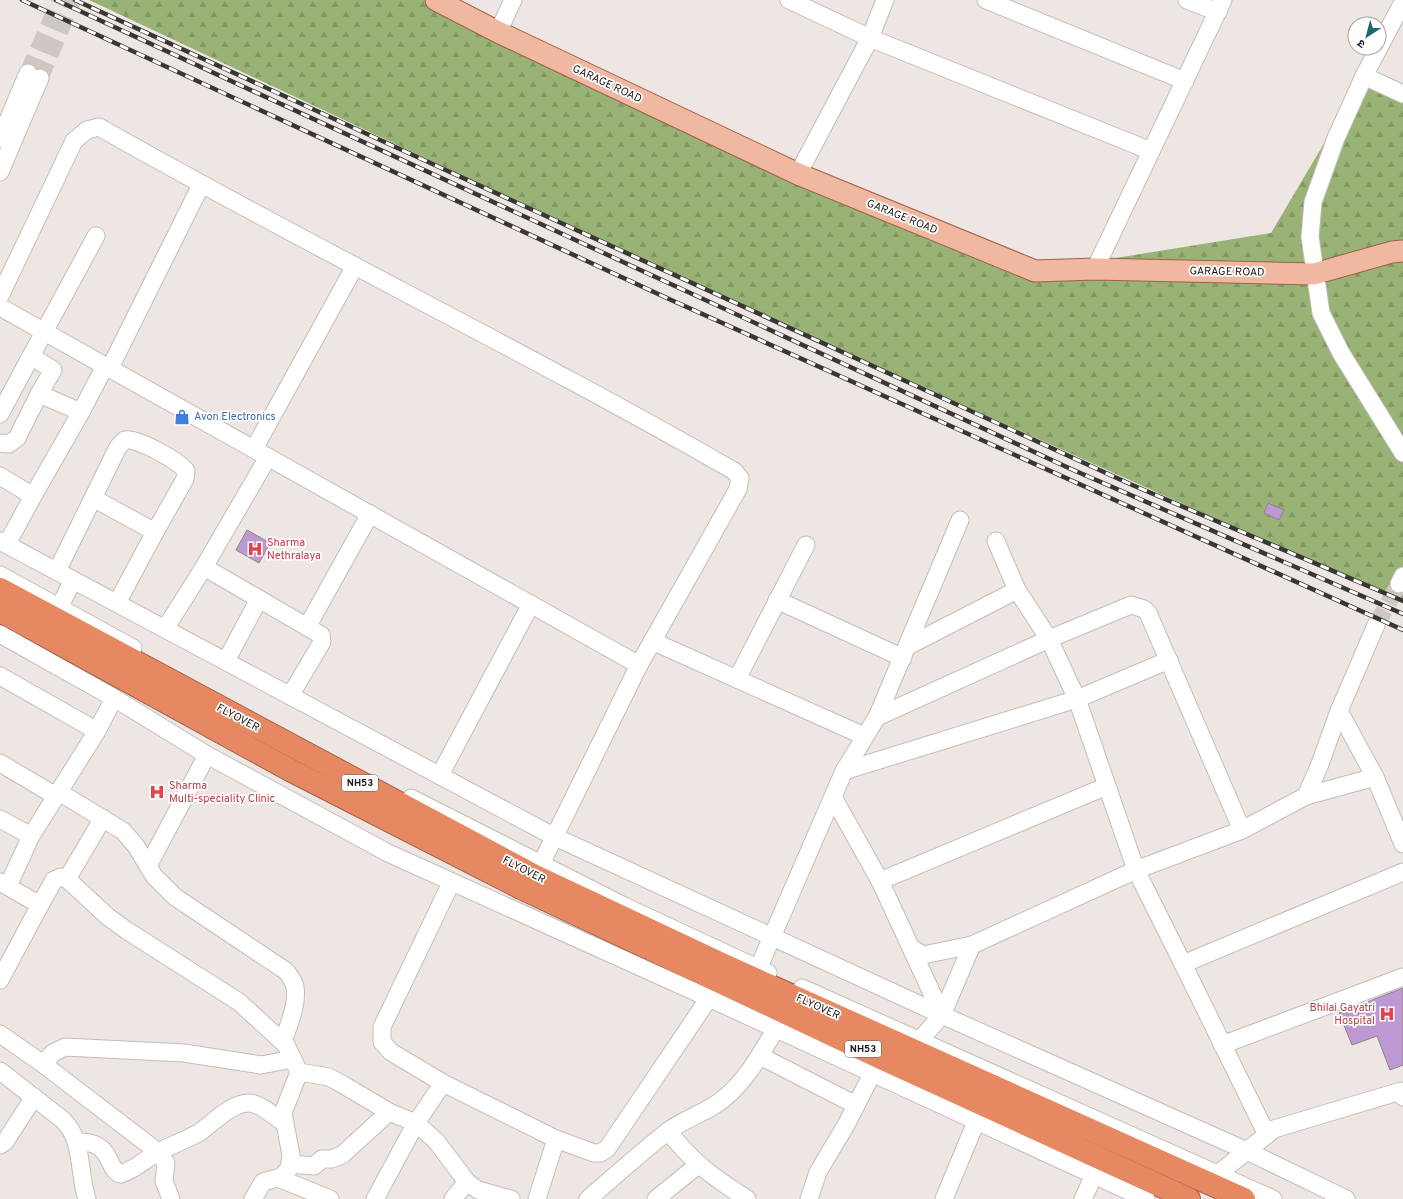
<svg xmlns="http://www.w3.org/2000/svg" width="1403" height="1199" font-family="Overpass,'Noto Sans Devanagari',sans-serif">
<style>
.forest{fill:url(#forest-firs)}
.building{fill:#be98d2;stroke:#89868b}
.lines{fill:none;stroke-linecap:round;stroke-linejoin:round}
.minor-tunnel{stroke:#cec7c4;stroke-width:17;stroke-dasharray:17 8;stroke-linecap:butt}
.minor-casing{stroke:#c3bdb9;stroke-width:19}
.major-casing{stroke:#9f6148;stroke-width:23}
.highway-casing{stroke:#9f6148;stroke-width:24}
.minor{stroke:#fff;stroke-width:17}
.major{stroke:#f0b8a1;stroke-width:21}
.highway{stroke:#e68862;stroke-width:22}
.rail-casing{stroke:#393734;stroke-width:4.5}
.rail{stroke:#fff;stroke-width:3;stroke-dasharray:9;stroke-linecap:butt}
.labels{text-anchor:middle;dominant-baseline:central;stroke-width:3.5;stroke-linejoin:round;paint-order:stroke}
.shield{fill:#fff;stroke:#5f5e5d;stroke-width:1}
.shield-label{font-size:10px;font-weight:bold;fill:#1b1917}
.street-label{font-size:11px;fill:#1b1917;stroke:#fff}
.shop-label{font-size:11px;fill:#366cbe;stroke:#fff;text-anchor:start}
.health-label{font-size:11px;fill:#be3a42;stroke:#fff;text-anchor:start}
</style>
<defs>
<pattern id="forest-firs" width="22" height="20" patternUnits="userSpaceOnUse"><rect width="22" height="20" fill="#98b375"/><path d="M5 1l3.5 6h-7zM16 11l3.5 6h-7z" fill="#829964"/></pattern>
</defs>
<rect width="100%" height="100%" fill="#ede6e2"/>
<polygon class="forest" points="89,0 436,0 1035,271 1271,233 1364,76 1403,93 1403,603 678,277"/>
<g class="building">
<polygon points="1268,503 1284,510 1279,520 1264,513"/>
<polygon points="247,530 270,543 259,563 236,550"/>
<polygon points="1403,988 1403,1065 1390,1070 1377,1036 1352,1045 1339,1013"/>
</g>
<g class="lines">
<g class="minor-tunnel">
<polyline points="28,73 60,0"/>
<polyline points="40,78 73,0"/>
<polyline points="1376,625 1399,584"/>
</g>
<g class="minor-casing">
<g id="minor">
<polyline points="789,0 870,38 1151,151"/>
<polyline points="986,0 1185,81"/>
<polyline points="1187,0 1218,12"/>
<polyline points="1403,2 1364,76 1336,138 1313,202 1310,237 1321,313 1341,353 1403,453"/>
<polyline points="498,32 513,0"/>
<polyline points="1364,76 1403,94"/>
<polyline points="0,139 28,73"/>
<polyline points="0,172 40,78"/>
<polyline points="798,174 870,38 885,0"/>
<polyline points="1095,269 1223,0"/>
<path d="M0 296 74 141 87 130 99 127C308 246 525 351 734 471L740 478 738 489 639 665 541 864"/>
<polyline points="0,307 639,665"/>
<polyline points="110,368 201,185"/>
<polyline points="81,412 105,366"/>
<polyline points="0,414 31,356"/>
<polyline points="0,443 9,444 17,438 39,394"/>
<polyline points="254,449 355,266"/>
<polyline points="268,457 204,567 321,635 322,642 290,696"/>
<polyline points="0,476 33,496 81,412 39,394 53,370 31,356 96,236"/>
<path d="M93 498 118 447 125 440C136 437 179 461 186 471L185 479 155 532"/>
<polyline points="0,541 553,836 942,1015 1247,1151 1346,1199"/>
<polyline points="996,541 1017,590 1049,639 1077,699 1136,870 1183,964"/>
<polyline points="7,544 33,496"/>
<polyline points="57,571 93,498 155,532 117,603"/>
<polyline points="0,575 133,648"/>
<polyline points="1399,584 1403,576"/>
<polyline points="777,600 903,658"/>
<polyline points="59,608 73,580"/>
<polyline points="307,627 370,514"/>
<polyline points="165,629 204,567"/>
<polyline points="0,634 114,698 207,755 388,853 709,998 1146,1199"/>
<polyline points="652,641 864,736"/>
<polyline points="908,646 1017,590"/>
<polyline points="226,661 259,599"/>
<polyline points="0,676 97,731"/>
<polyline points="737,679 806,545"/>
<polyline points="1339,711 1375,777 1403,844"/>
<polyline points="877,717 1049,639 1131,605 1144,609 1148,613 1242,830"/>
<polyline points="0,763 56,796"/>
<polyline points="844,771 1077,699 1169,660"/>
<polyline points="440,775 531,604"/>
<path d="M59 792 123 831 136 846 154 876 175 897 286 971C290 976 294 981 295 987 298 1005 288 1026 283 1042"/>
<polyline points="1306,796 1375,777"/>
<polyline points="833,797 880,881 942,1015"/>
<polyline points="411,798 624,906 768,973"/>
<polyline points="0,819 31,836"/>
<polyline points="148,866 207,755"/>
<polyline points="67,879 103,818"/>
<polyline points="880,881 1107,786"/>
<polyline points="0,882 40,905 0,980"/>
<polyline points="451,883 382,1027 382,1042 391,1052 443,1083 556,1139 594,1153 600,1153 607,1149 709,998"/>
<polyline points="8,886 31,836 97,731 114,698"/>
<polyline points="40,905 54,880 61,877 67,879 107,916 126,930 239,1002 286,1045 299,1072 329,1077 342,1084 389,1112 416,1123 436,1141 467,1182 478,1190 511,1199"/>
<polyline points="913,949 923,955 972,945"/>
<polyline points="758,969 844,771 877,717 960,520"/>
<polyline points="802,988 1273,1199"/>
<polyline points="0,1034 43,1064 158,1152 166,1163 164,1181 171,1199"/>
<polyline points="919,1041 942,1015 972,945 1136,870 1242,830 1306,796 1320,764 1339,711 1376,625"/>
<polyline points="1222,1045 1403,977"/>
<polyline points="760,1056 856,1105"/>
<polyline points="43,1064 53,1053 65,1047 184,1053 261,1065 293,1059"/>
<path d="M0 1071 63 1120C84 1141 78 1172 87 1199"/>
<path d="M668 1131C693 1163 713 1177 747 1199"/>
<polyline points="1267,1135 1183,964 1403,872"/>
<path d="M77 1142C114 1140 106 1171 121 1174 138 1168 144 1160 158 1152 171 1145 187 1140 200 1132 213 1123 232 1102 250 1103 261 1104 275 1117 284 1123"/>
<polyline points="0,1145 5,1142 34,1097"/>
<polyline points="291,1164 314,1166 322,1159 332,1159 342,1155 389,1112"/>
<polyline points="1218,1174 1274,1129 1401,1091 1403,1097"/>
<polyline points="278,1178 330,1199"/>
<polyline points="253,1199 263,1182 281,1177 289,1169 291,1155 283,1113 299,1072"/>
<polyline points="375,1199 416,1123 443,1083"/>
<polyline points="453,1199 467,1182"/>
<polyline points="537,1199 556,1139"/>
<path d="M588 1199C614 1177 640 1153 667 1132 681 1121 699 1115 715 1105 742 1088 759 1057 775 1030"/>
<polyline points="656,1199 698,1165"/>
<polyline points="809,1199 818,1172 846,1125 872,1074"/>
<polyline points="944,1199 976,1122"/>
<polyline points="1083,1199 1094,1175"/>
</g>
</g>
<g class="major-casing">
<polyline id="major" points="436,0 498,32 798,174 1035,271 1095,269 1314,274 1392,252 1403,251"/>
</g>
<g class="highway-casing">
<g id="highway">
<polyline points="0,589 535,876 726,966 1244,1199"/>
<polyline points="0,611 290,770 521,888 883,1059 1189,1199"/>
</g>
</g>
<use href="#minor" class="minor"/>
<use href="#major" class="major"/>
<use href="#highway" class="highway"/>
<g class="rail-casing">
<g id="rail">
<polyline points="22,0 669,299 1403,630"/>
<polyline points="56,0 1071,469 1403,614"/>
<polyline points="75,0 1130,484 1403,601"/>
</g>
</g>
<use href="#rail" class="rail"/>
</g>
<defs>
<g id="shop-bare" transform="scale(1.2)"><path d="M-5-2.5h2.3a2.7 3.5 0 0 1 5.4 0H5L5.5 6h-11ZM-1.5-2.5h3a1.5 2.3 0 0 0-3 0Z" fill="#3f7fe0" stroke="#fff" stroke-width="2.5" paint-order="stroke"/></g>
<g id="hospital-bare" transform="scale(1.2)"><path d="M-5-5h3v3.5h4V-5h3V5h-3V1.5h-4V5h-3Z" fill="#e0444e" stroke="#fff" stroke-width="2.5" paint-order="stroke"/></g>
</defs>
<g fill-rule="evenodd">
<use href="#shop-bare" x="182" y="417"/>
<use href="#hospital-bare" x="255" y="549"/>
<use href="#hospital-bare" x="157" y="792"/>
<use href="#hospital-bare" x="1387" y="1014"/>
</g>
<g class="labels">
<g class="shield">
<rect x="342" y="775" width="36" height="16" rx="3"/>
<rect x="845" y="1041" width="36" height="16" rx="3"/>
</g>
<g class="shield-label">
<text x="360" y="783">NH53</text>
<text x="863" y="1049">NH53</text>
</g>
<g class="street-label">
<text transform="translate(607 84) rotate(25)">GARAGE ROAD</text>
<text transform="translate(902 217) rotate(22)">GARAGE ROAD</text>
<text transform="translate(1227 272) rotate(1)">GARAGE ROAD</text>
<text transform="translate(238 718) rotate(28)">FLYOVER</text>
<text transform="translate(524 870) rotate(27)">FLYOVER</text>
<text transform="translate(818 1007) rotate(24)">FLYOVER</text>
</g>
<g class="shop-label">
<text x="194" y="417">Avon Electronics</text>
</g>
<g class="health-label">
<text x="267" y="543">Sharma<tspan x="267" dy="13">Nethralaya</tspan></text>
<text x="169" y="786">Sharma<tspan x="169" dy="13">Multi-speciality Clinic</tspan></text>
<text x="1375" y="1008" text-anchor="end">Bhilai Gayatri<tspan x="1375" dy="13">Hospital</tspan></text>
</g>
</g>
<g transform="translate(1367 36) rotate(216)"><circle r="19" fill="#ffffff" stroke="#a4a3a2"/>
<path d="M0-3L7 15L0 10L-7 15Z" fill="#1c696e"/>
<text y="-6" font-size="11" font-weight="bold" text-anchor="middle" fill="#1b1917">उ</text>
</g>
</svg>
